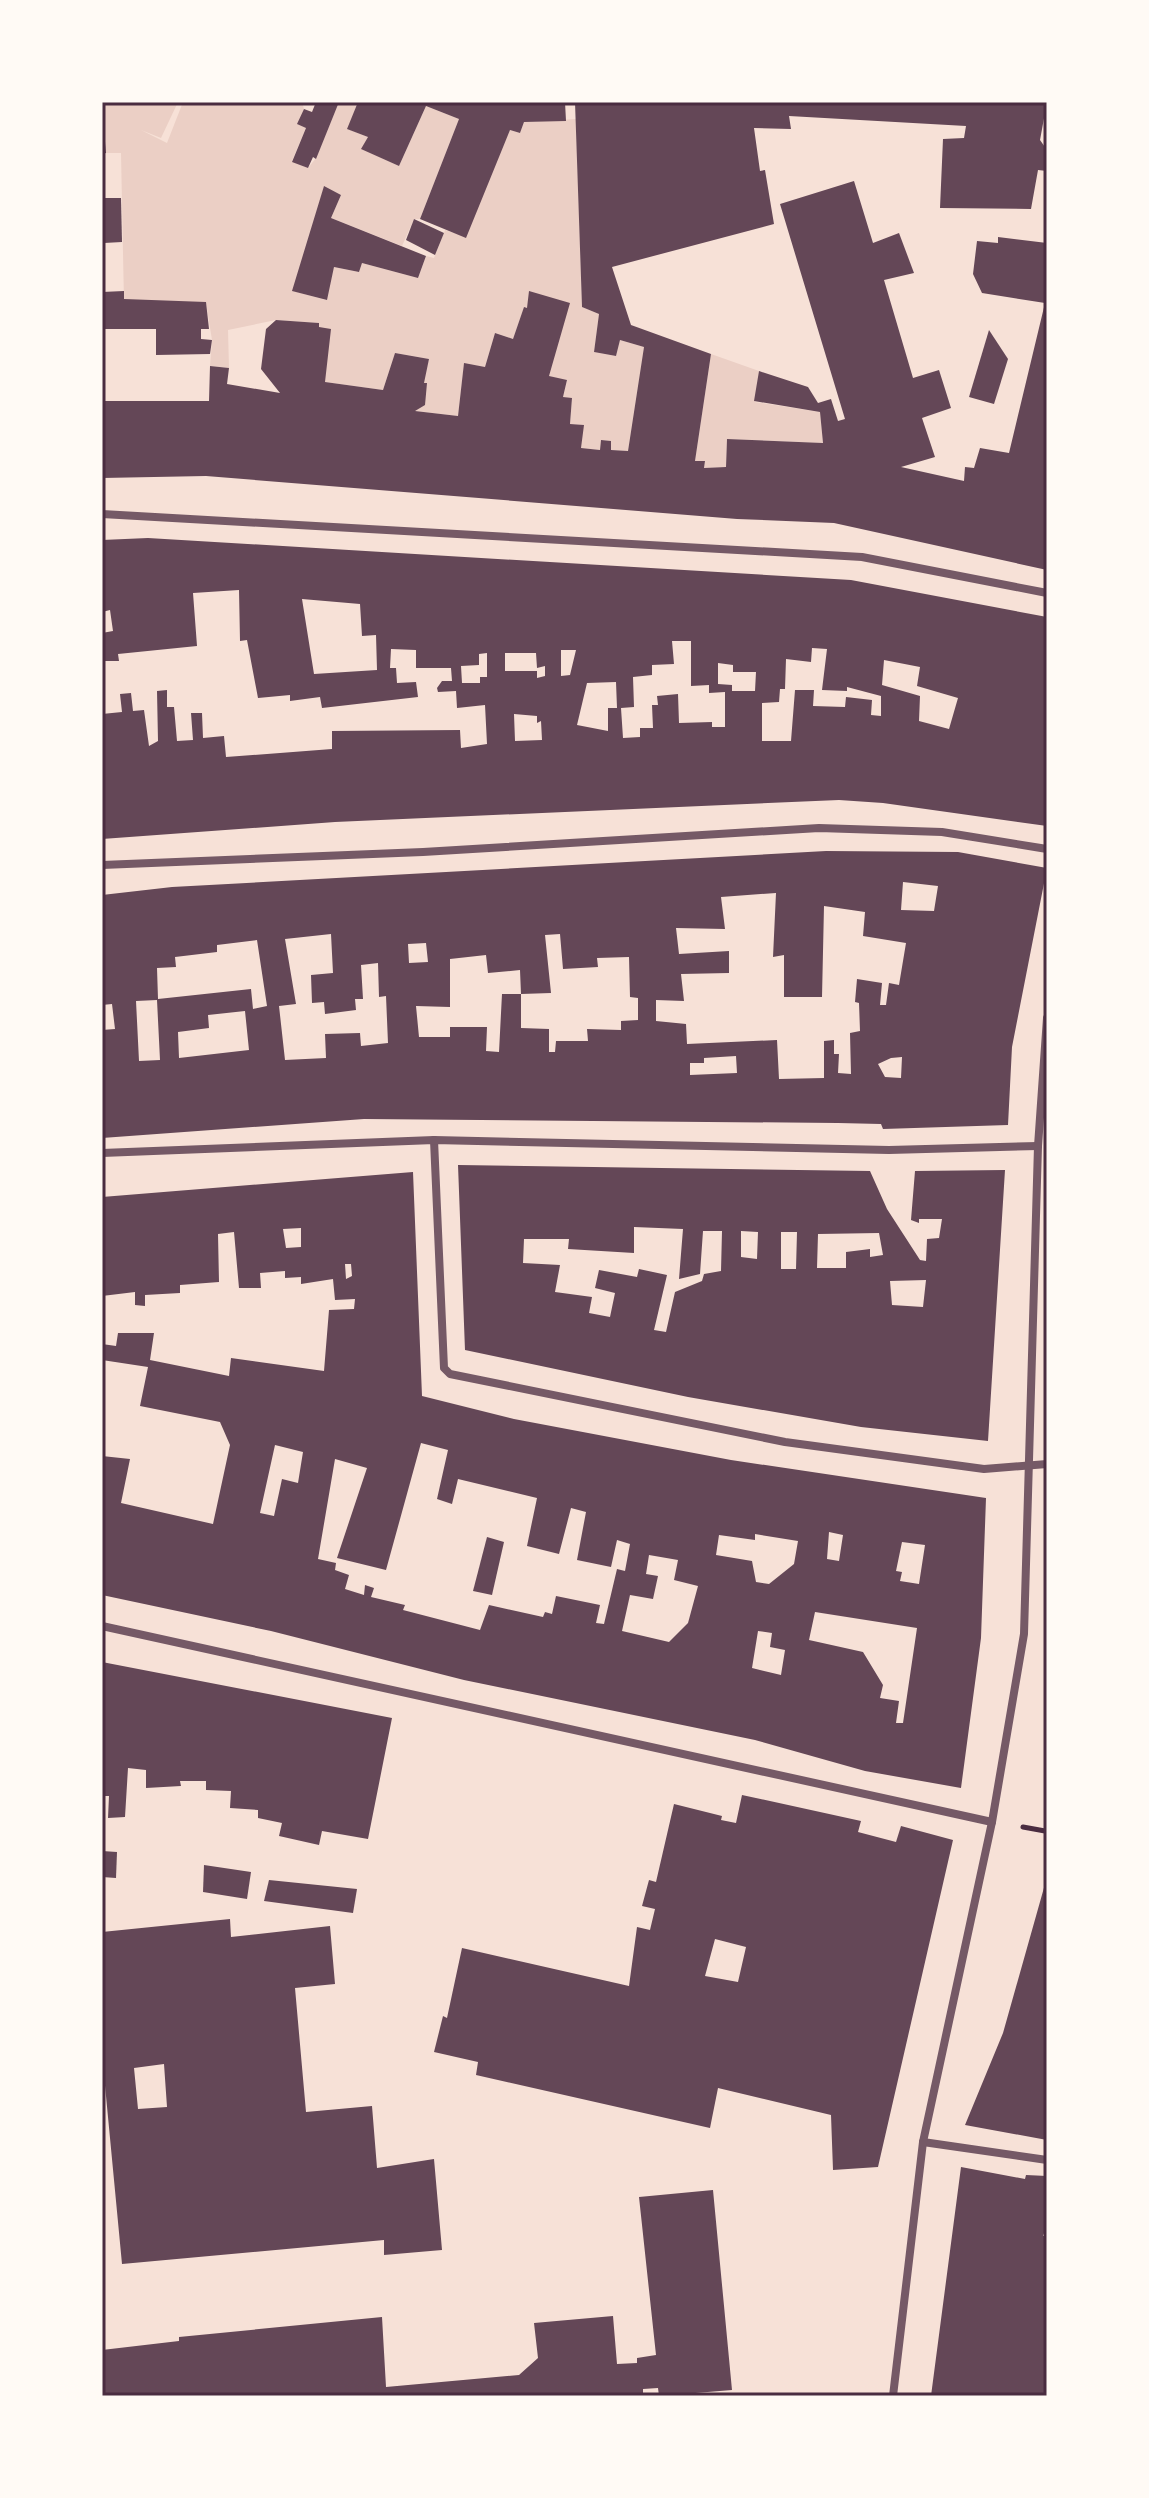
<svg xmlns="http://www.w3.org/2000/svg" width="1149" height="2498" font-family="'Sofia Sans Condensed',sans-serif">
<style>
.green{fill:#ebcfc5}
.building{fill:#644757;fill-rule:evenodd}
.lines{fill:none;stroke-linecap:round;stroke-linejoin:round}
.path{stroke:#4a2c40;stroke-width:5}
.minor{stroke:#755966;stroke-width:8}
.neatline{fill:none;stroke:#4a2c40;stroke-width:3}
</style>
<rect width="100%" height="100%" fill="#f7e1d7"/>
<g class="green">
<polygon points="102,102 178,102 161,138 141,130 167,143 183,102 302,102 304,109 298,124 306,128 292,161 308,168 316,158 339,102 358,102 348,129 368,137 362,149 399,166 426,106 459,119 420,219 414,219 402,246 331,218 341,195 324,187 293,291 326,300 334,267 359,272 362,263 418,278 426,256 434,258 445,230 464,236 510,130 520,133 524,122 576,119 582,307 599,314 594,352 616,356 620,340 644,347 628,451 611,450 611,441 601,440 600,450 581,448 582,425 570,424 572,399 563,397 567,381 549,376 524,307 513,339 495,333 485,367 464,364 458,416 415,411 429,359 395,353 383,390 325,382 319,323 276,320 228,330 229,368 210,366 212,340 206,303 124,302 121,153 106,153"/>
<polygon points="711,354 759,371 755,402 820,412 823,443 727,439 726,467 704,468 705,461 695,461"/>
</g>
<g class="building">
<polygon points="316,102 339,102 316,159 313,157 308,168 292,162 306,128 297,124 304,109 312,112"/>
<polygon points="358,102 565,102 566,121 524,122 520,133 510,130 466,238 420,219 459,119 426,106 399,166 361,149 368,137 347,129"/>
<polygon points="575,102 1047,102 1040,140 1047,150 1047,171 1038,170 1031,209 940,208 943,139 964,138 966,126 789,116 791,129 754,128 760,171 765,170 774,224 612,267 631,325 711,354 695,461 705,461 704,468 726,467 727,439 823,443 820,412 754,401 759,371 808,387 818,403 831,399 838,421 845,419 780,204 854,181 873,243 899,233 914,273 884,280 913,378 939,370 951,408 922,418 935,457 901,467 964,481 965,467 974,468 980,448 1009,453 1045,303 982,293 973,274 977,241 998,243 998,237 1047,243 1047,570 834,523 737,519 206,476 102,478 102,401 209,401 210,366 229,368 227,384 280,393 261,369 266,329 276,320 319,323 319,327 331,329 325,382 383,390 395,353 429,359 424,383 427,383 425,405 415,411 458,416 464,363 485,367 495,333 513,339 524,307 527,308 529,291 570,303 549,376 567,380 563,397 572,398 570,424 584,425 581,448 600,450 601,440 611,441 611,450 628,451 644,347 620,340 616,356 594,352 599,314 582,307"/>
<polygon points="102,130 104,130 106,153 102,154"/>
<polygon points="324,186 341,195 331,218 426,256 418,278 362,263 359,272 334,267 327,300 292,291"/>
<polygon points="102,198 121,198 122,242 104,243"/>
<polygon points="414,219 444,233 435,255 406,240"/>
<polygon points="124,291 124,299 206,302 209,329 201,329 201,339 212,340 210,354 156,355 156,329 102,329 102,292"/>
<polygon points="989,330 1008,359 994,404 969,397"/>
<path d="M148 538 851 580 1047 617V826L883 803 839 800 335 822 102 839V714L122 712 120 694 131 693 133 711 144 710 149 746 158 741 157 691 167 690V707H174L177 741 193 740 191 713H202L203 738 224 736 226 757 332 749V731L460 730 461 748 487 744 485 705 457 708 456 691 438 692 437 688 442 681H452L451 668H416V650L391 649 390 668H396L397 683 416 682 418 697 322 708 320 697 290 701V695L258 698 247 640 240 641 239 590 193 593 197 646 118 654 119 661H102V633L113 631 110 610 102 612V540ZM302 599 360 604 362 636 376 635 377 670 314 674ZM672 641H691V686L709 685V693L725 692V727H712V722L679 723 678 694 657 696 658 705H652L653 728H640V737L623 738 621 708 634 707 633 677 652 675V665L674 664ZM812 648 827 649 822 690 847 691V687L881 696V716L871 715 872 700 846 697 845 707 813 706 814 690H795L791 741H762V703L779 702 780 689H785L786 659 811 662ZM561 650H576L570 675 561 676ZM487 653V677H480V683H462L461 666 479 665V654ZM505 653H536L537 668 545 666V676L537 678V671H505ZM884 660 920 667 917 686 958 698 949 729 919 721 920 696 882 685ZM718 663 733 665V672H756L755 691H732V685L718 684ZM616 682 617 708H608V731L577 725 587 683ZM514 714 537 716V723L541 721 542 740 515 741Z"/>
<path d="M826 851 958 852 1047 868 1012 1047 1008 1125 883 1129 881 1124 838 1123 364 1119 102 1138V1030L115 1029 112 1004 102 1005V895L172 887ZM903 882 938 886 934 911 901 910ZM776 893 773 957 784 955V997H822L824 906 865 912 863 936 906 943 899 985 889 983 886 1005H880L882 983 857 979 855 1002 859 1003 860 1031 850 1033 851 1074 838 1073 839 1054H834V1040L824 1041V1078L779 1079 777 1040 687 1044 686 1024 656 1021V1000L684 1001 681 974 729 973V951L679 954 676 928 725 929 721 897ZM331 934 333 973 311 975 312 1003 324 1002 325 1014 356 1010 355 999H363L361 965 378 963 379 997 386 996 388 1043 361 1046 360 1033 325 1034 326 1058 285 1060 279 1006 296 1004 285 939ZM560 934 563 969 598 967 597 958 629 957 630 997 638 998V1020L621 1021V1030L587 1029 588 1041H556L555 1052H549V1029L521 1028V994H502L499 1052 486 1051 487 1027H450V1037H419L416 1006 450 1007V959L486 955 488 973 520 970 521 994 551 993 545 935ZM257 940 267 1006 253 1009 251 989 158 999 157 968 176 967 175 957 217 952V945ZM426 943 428 962 409 963 408 944ZM157 1000 160 1060 139 1061 136 1001ZM245 1011 249 1050 179 1058 178 1032 209 1028 208 1015ZM736 1056 737 1073 690 1075V1063H704V1058ZM902 1057 901 1078 885 1077 878 1064 891 1058Z"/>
<path d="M458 1165 870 1171 887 1209 920 1260 926 1261 927 1239 939 1238 942 1219H919V1223L911 1220 915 1171 1005 1170 988 1441 861 1427 688 1397 465 1350ZM634 1227 683 1229 679 1279 700 1274 703 1231H722L721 1271 704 1274 702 1281 675 1292 666 1332 654 1330 667 1275 639 1269 637 1277 599 1270 595 1288 615 1293 610 1317 589 1313 592 1297 555 1292 560 1265 523 1263 524 1239H569L568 1249 634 1253ZM741 1231 758 1232 757 1259 741 1257ZM781 1232H797L796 1269H781ZM879 1233 883 1255 870 1257V1249L846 1252V1268H817L818 1234ZM926 1280 923 1307 892 1305 890 1281Z"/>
<path d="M413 1172 422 1396 514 1419 731 1460 986 1498 981 1638 961 1788 865 1771 755 1740 464 1680 271 1631 102 1595V1456L130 1459 121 1503 213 1524 230 1445 220 1422 140 1406 148 1367 102 1360V1344L116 1346 118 1333H154L150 1360 229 1376 231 1358 324 1371 329 1310 354 1309 355 1299 335 1300 333 1279 301 1284V1277L285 1278V1271L260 1273 261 1288H239L234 1232 218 1234 219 1282 180 1285V1293L145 1295V1306L135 1305V1292L102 1296V1197ZM301 1228V1247L286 1248 283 1229ZM345 1264H351L352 1276 346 1279ZM421 1443 448 1450 437 1499 452 1504 458 1479 537 1498 527 1546 559 1554 571 1508 586 1512 577 1560 611 1567 617 1540 630 1544 625 1571 617 1569 604 1624 596 1623 600 1605 556 1596 552 1614 545 1612 543 1617 489 1605 480 1630 403 1610 405 1605 371 1597 374 1588 365 1585 364 1595 345 1589 349 1575 335 1570 336 1563 318 1559 335 1459 367 1468 337 1558 386 1570ZM275 1445 303 1452 298 1483 282 1479 274 1516 260 1513ZM829 1532 843 1535 839 1561 827 1559ZM755 1534 798 1541 794 1564 769 1584 756 1582 752 1561 716 1555 719 1535 755 1540ZM902 1542 925 1545 919 1584 900 1581 902 1572 896 1571ZM649 1555 678 1560 674 1580 698 1586 688 1623 669 1642 622 1631 630 1595 653 1599 658 1576 646 1574ZM815 1612 917 1628 903 1723H896L899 1701 880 1698 883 1685 863 1652 809 1640ZM758 1631 772 1633 770 1647 785 1650 781 1675 752 1668Z"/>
<polygon points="487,1537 504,1542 492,1595 473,1591"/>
<polygon points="102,1662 392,1718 368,1839 322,1831 319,1845 279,1836 282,1823 258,1818 258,1810 230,1808 231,1791 206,1790 206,1781 180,1781 181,1786 146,1788 146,1770 128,1768 125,1817 108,1818 109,1796 102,1796"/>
<path d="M742 1795 861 1821 858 1832 896 1842 901 1826 953 1840 878 2167 833 2170 831 2115 718 2088 710 2128 476 2075 478 2062 434 2052 443 2016 447 2018 462 1948 629 1986 637 1927 650 1930 655 1909 642 1906 649 1880 656 1882 674 1804 722 1816 721 1820 736 1823ZM715 1939 746 1947 738 1982 705 1976Z"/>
<polygon points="102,1851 117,1852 116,1878 102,1877"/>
<polygon points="204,1865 251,1872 247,1899 203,1892"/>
<polygon points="1047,1877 1047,2140 965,2125 1003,2033"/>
<polygon points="269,1880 357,1889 353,1913 264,1901"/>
<path d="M230 1919 231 1937 330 1926 335 1984 295 1988 306 2112 372 2106 377 2168 434 2159 442 2250 384 2255V2240L122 2264 102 2054V1932ZM164 2064 167 2107 138 2109 134 2068Z"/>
<polygon points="961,2167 1025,2179 1026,2175 1047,2176 1047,2225 1043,2236 1047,2236 1047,2396 931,2396"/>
<polygon points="713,2190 732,2390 659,2396 658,2388 643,2389 643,2396 102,2396 102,2350 179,2341 179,2337 382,2317 386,2387 519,2375 538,2358 534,2323 613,2316 617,2364 637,2363 637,2358 656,2355 639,2197"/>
</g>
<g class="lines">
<polyline class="path" points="1023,1827 1045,1831"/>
<g class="minor">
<polyline points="102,514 862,557 1047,593"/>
<polyline points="102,865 423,852 819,828 942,832 1047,849"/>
<polyline points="434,1140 444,1368 450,1374 785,1442 984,1469 1047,1464"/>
<polyline points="102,1153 434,1140 889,1150 1038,1146"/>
<polyline points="102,1626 992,1822"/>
<polyline points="923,2142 1047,2160"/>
<polyline points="893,2396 923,2142 992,1822 1024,1634 1038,1146 1047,1018"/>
</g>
</g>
<rect width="1149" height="2498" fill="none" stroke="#fffaf5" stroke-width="208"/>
<rect x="104" y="104" width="941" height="2290" class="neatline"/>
</svg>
